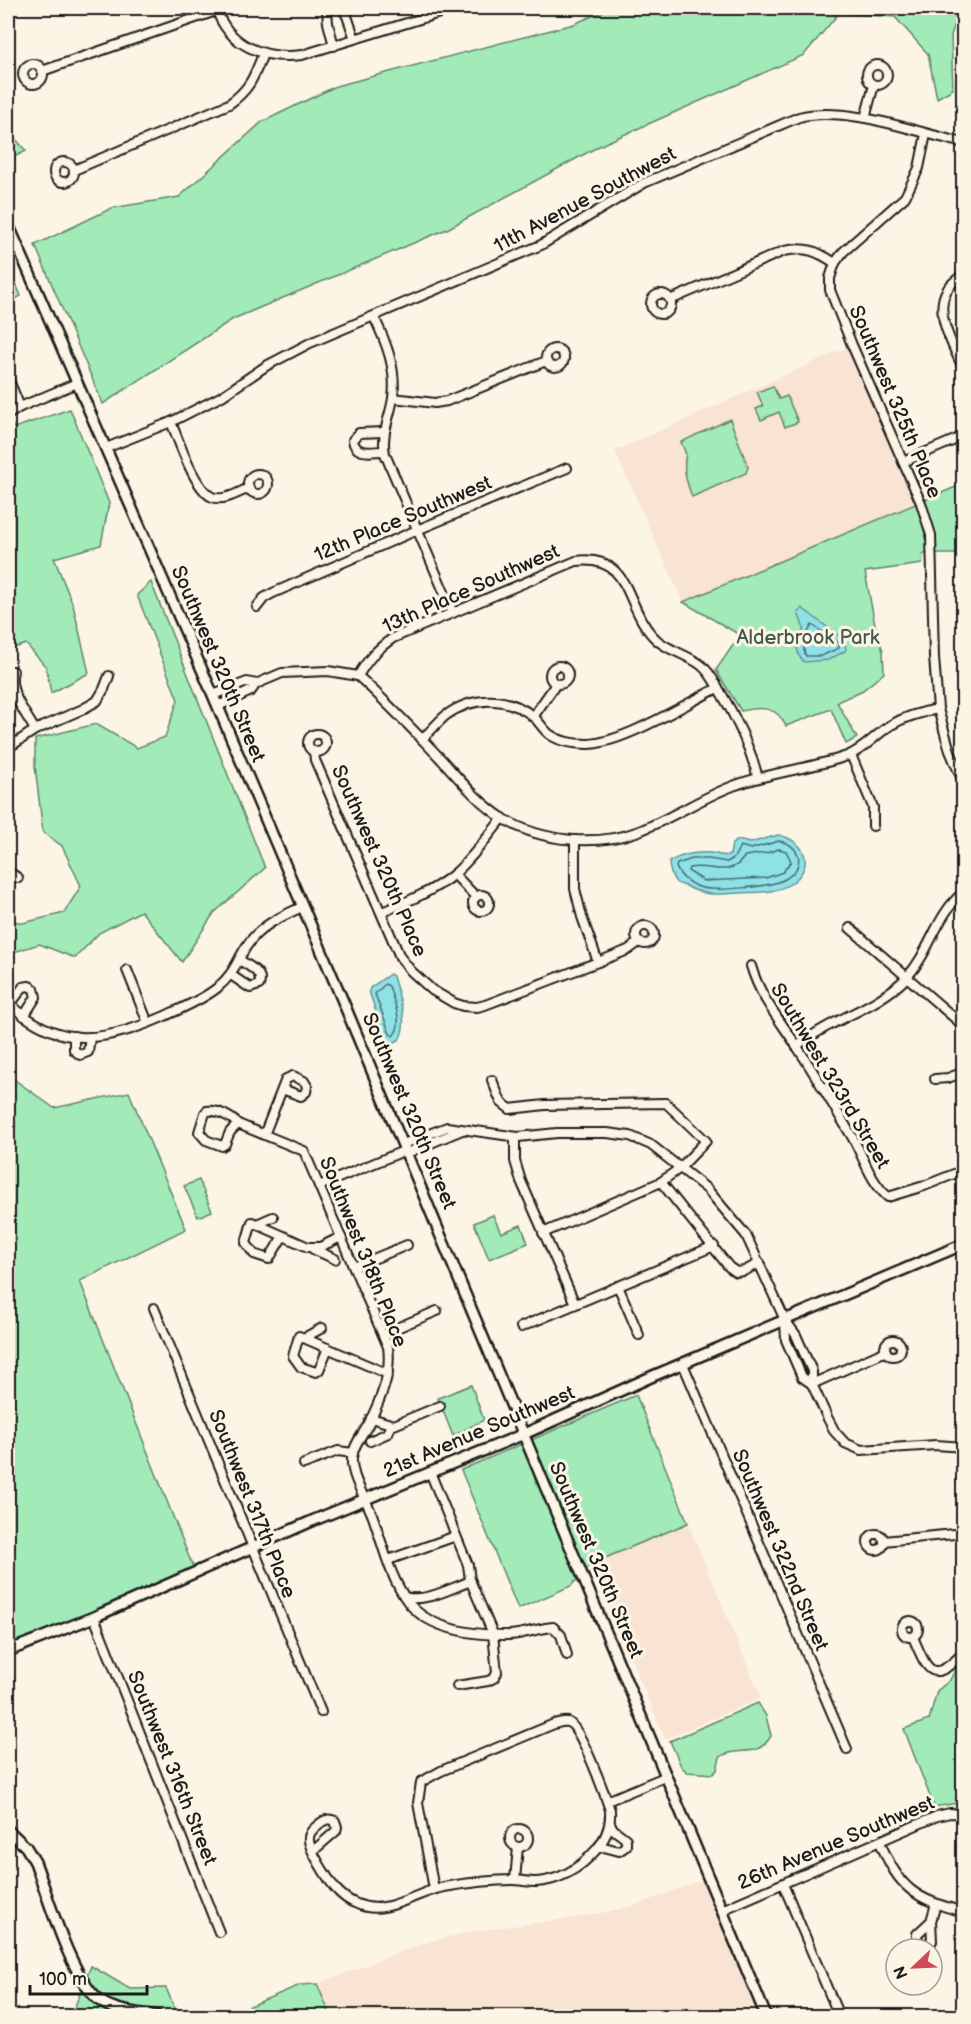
<svg xmlns="http://www.w3.org/2000/svg" width="971" height="2024" font-family="'Balsamiq Sans',sans-serif">
<style>
.built{fill:#f9e3d3}
.green{fill:#a2ebb8;stroke:#5f846a;stroke-width:1.5}
.water{fill:#8fe1e8;stroke:#619296;stroke-width:1.5}
.lines{fill:none;stroke-linecap:round;stroke-linejoin:round}
.shore{stroke:#4a6b6e;stroke-width:1.5}
.minor-casing{stroke:#1c1c1c;stroke-width:12}
.major-casing{stroke:#1c1c1c;stroke-width:14}
.minor{stroke:#fcf5e5;stroke-width:8}
.major{stroke:#fcf5e5;stroke-width:9}
.labels{text-anchor:middle;dominant-baseline:central;stroke-width:6;stroke-linejoin:round;paint-order:stroke}
.street-label{font-size:20px;fill:#1c1c1c;stroke:#fcf5e5}
.park-label{font-size:20px;fill:#445a4b;stroke:#fcf5e5}
</style>
<rect width="100%" height="100%" fill="#fcf5e5"/>
<filter id="ink" filterUnits="userSpaceOnUse"><feTurbulence type="fractalNoise" baseFrequency=".0167" numOctaves="2"/><feDisplacementMap in="SourceGraphic" scale="12" xChannelSelector="R" yChannelSelector="G"/><feConvolveMatrix kernelMatrix="1 2 1 2 8 2 1 2 1" color-interpolation-filters="sRGB"/></filter>
<g filter="url(#ink)">
<g class="built">
<polygon points="852,345 921,503 683,602 615,451"/>
<polygon points="688,1523 761,1698 665,1739 591,1564"/>
<polygon points="709,1877 766,2016 331,2016 317,1984 427,1942 475,1931 572,1918 611,1911 639,1904"/>
</g>
<g class="green">
<polygon points="610,8 959,8 951,36 953,89 937,98 928,54 895,17 839,13 804,55 603,144 447,229 233,319 103,404 35,245 112,208 179,197 262,122 336,86 574,24"/>
<polygon points="8,130 26,151 8,160"/>
<polygon points="8,265 21,296 8,303"/>
<polygon points="773,386 779,399 787,396 798,422 785,427 779,412 761,420 756,409 763,406 757,392"/>
<polygon points="70,409 109,503 101,545 54,558 73,605 89,673 51,693 46,667 26,644 8,650 8,415 14,428"/>
<path d="M730 419 748 467 746 473 692 497C687 483 682 469 686 454L681 442Z"/>
<path d="M963 484V554H923L922 564 865 572 876 630 883 651 884 673 863 690 837 702 857 738 846 744 831 709 786 726C777 705 759 707 741 711L716 670 740 635 683 602Z"/>
<polygon points="151,582 265,868 214,913 182,962 141,911 99,933 75,958 39,944 8,954 8,920 23,923 64,913 81,886 62,846 43,832 35,766 35,739 96,724 137,748 165,737 178,700 137,595"/>
<polygon points="8,1075 54,1108 129,1092 186,1229 80,1281 195,1572 8,1651"/>
<polygon points="199,1180 212,1211 198,1217 184,1186"/>
<polygon points="493,1215 501,1233 521,1225 528,1243 489,1259 474,1223"/>
<polygon points="471,1385 484,1420 453,1436 438,1398"/>
<polygon points="636,1395 688,1523 591,1564 571,1586 518,1609 461,1470"/>
<polygon points="962,1662 964,1664 963,1804 958,1803 934,1807 904,1729 929,1720 937,1691 950,1680 957,1666"/>
<path d="M758 1703 766 1716 771 1736C757 1760 739 1745 720 1757L717 1770 713 1774 687 1772 681 1766 670 1741Z"/>
<polygon points="91,1966 130,1989 166,1988 178,2016 71,2016"/>
<polygon points="317,1984 331,2016 226,2016 300,1985"/>
</g>
<g class="water">
<path d="M802 608 844 640 846 649 845 651 828 660 804 662C793 652 797 640 804 629L798 613Z"/>
<path d="M778 835C805 840 817 866 790 884 776 893 757 892 740 893 719 894 705 897 686 886 683 885 680 885 677 883 672 879 669 868 669 862 682 854 696 852 711 853 718 854 723 857 730 855L732 844 738 840 750 843Z"/>
<path d="M390 974 393 976C398 996 410 1020 399 1040L390 1044 384 1036 369 991 370 988Z"/>
</g>
<g class="lines">
<g class="shore">
<path d="M812 625 839 643V648L821 656H806C800 646 807 634 812 625Z"/>
<path d="M779 841C802 845 806 868 785 879 772 887 713 892 699 887 688 883 680 877 676 867L677 864 692 859H709L727 862 734 858 740 846 751 849Z"/>
<path d="M779 849 786 851 791 861 783 872 766 878 704 881 688 871 689 868C712 863 729 880 745 856L766 853Z"/>
<path d="M385 984 389 986C393 1000 405 1024 393 1036L390 1034 375 994Z"/>
</g>
<g class="minor-casing">
<g id="minor">
<path d="M216 8C228 46 265 60 302 55L456 8"/>
<polyline points="330,8 327,11 328,23 334,46"/>
<polyline points="342,8 347,16 355,39"/>
<circle cx="33" cy="74" r="10"/>
<circle cx="877" cy="75" r="10"/>
<polyline points="42,71 216,11"/>
<polyline points="865,118 874,85"/>
<polyline points="926,134 919,168 905,197 843,252 835,263 830,278 830,290 852,345 921,503 931,535 934,657 938,709 950,751 964,784"/>
<circle cx="64" cy="172" r="10"/>
<path d="M74 170 229 104C250 89 254 77 263 54"/>
<path d="M964 274C959 278 953 282 949 287 931 311 954 347 964 370"/>
<circle cx="661" cy="304" r="10"/>
<path d="M670 300 784 251C805 246 817 251 835 263"/>
<path d="M374 317C386 342 397 369 393 398 390 418 381 433 385 454L453 613"/>
<circle cx="555" cy="358" r="9"/>
<polyline points="8,378 20,407"/>
<polyline points="393,398 435,403 447,401 546,361"/>
<polyline points="8,415 20,407 77,383"/>
<path d="M171 422C179 441 194 488 212 497 224 502 239 492 249 488"/>
<path d="M384 432 359 433 353 440C355 456 372 451 384 451"/>
<path d="M106 448 171 422 222 396 266 366 310 343 541 245 644 183 799 117C846 105 915 132 964 143"/>
<polyline points="903,462 964,436"/>
<circle cx="258" cy="484" r="10"/>
<polyline points="257,607 264,598 273,593 417,530 567,468"/>
<circle cx="559" cy="675" r="9"/>
<path d="M13 671C7 691 25 712 35 730"/>
<path d="M358 676C387 702 414 731 441 759 460 780 480 804 504 819 542 842 597 847 639 831 672 818 701 798 733 786 770 772 810 769 847 756 864 750 876 734 891 725 906 716 922 712 938 709"/>
<path d="M358 676C368 659 377 649 393 638L576 561C631 554 625 605 651 634 664 650 685 653 701 665 710 672 714 681 720 691 737 719 750 747 758 778"/>
<polyline points="213,695 247,682 256,684 282,673 328,671 358,676"/>
<polyline points="218,706 251,691 256,684"/>
<polyline points="533,717 556,684"/>
<circle cx="317" cy="743" r="9"/>
<path d="M422 739C430 732 437 723 445 716 472 696 507 695 534 717 539 722 543 729 549 734 560 742 575 744 588 744 623 743 685 704 718 688"/>
<polyline points="8,748 35,730 83,709 97,701 104,689 109,676"/>
<polyline points="314,751 315,760 400,957 411,971 432,990 454,1003 463,1006 477,1007 485,1005 598,962 628,950 639,942"/>
<polyline points="851,755 873,807 873,826"/>
<polyline points="575,840 575,889 582,917 598,962"/>
<polyline points="8,871 18,878"/>
<polyline points="454,874 476,897"/>
<circle cx="481" cy="903" r="8"/>
<path d="M382 912C406 902 432 892 453 875 472 859 487 837 503 818"/>
<circle cx="645" cy="935" r="9"/>
<polyline points="850,928 958,1021 964,1030"/>
<path d="M751 966C760 997 779 1019 796 1045 815 1074 833 1105 851 1135 864 1157 869 1180 888 1197L924 1186 964 1170"/>
<polyline points="127,970 148,1023"/>
<path d="M231 975 250 988 259 985C264 972 249 967 240 960"/>
<path d="M8 1002C59 1051 105 1042 165 1016 182 1008 202 1000 217 988 233 975 236 963 246 947 259 926 280 917 302 907"/>
<polyline points="10,1005 23,987 29,986 34,989 36,997 24,1016"/>
<polyline points="74,1036 74,1050 80,1055 88,1052 90,1037"/>
<path d="M796 1046C808 1038 820 1030 832 1024 859 1010 886 999 907 977 931 951 936 914 964 892"/>
<polyline points="935,1079 948,1078 964,1072"/>
<polyline points="492,1080 501,1102 510,1109 545,1105 666,1103 706,1141 680,1168 661,1182 543,1233"/>
<path d="M238 1124 230 1132 225 1144 222 1146 206 1140 199 1132 205 1113 207 1111C217 1109 231 1117 238 1124L304 1151 388 1347C392 1374 380 1401 368 1425 363 1434 355 1443 353 1453 347 1472 367 1500 373 1517 383 1545 390 1578 408 1602 429 1630 475 1635 508 1635 523 1635 538 1628 553 1627L561 1635 567 1655"/>
<polyline points="264,1135 286,1079 293,1076 304,1081 307,1086 306,1092 301,1096 282,1089"/>
<polyline points="515,1137 515,1161 521,1181 575,1304"/>
<polyline points="403,1144 447,1127 518,1137 557,1133 607,1133 630,1136 651,1145 707,1189 746,1235 785,1320 796,1335 812,1371 812,1384 827,1417 835,1432 845,1443 861,1450 936,1445 964,1447"/>
<polyline points="407,1153 462,1130"/>
<polyline points="661,1182 729,1267 736,1272 744,1271 760,1263"/>
<polyline points="319,1186 406,1150"/>
<polyline points="257,1224 273,1217"/>
<polyline points="283,1236 269,1259 254,1254 246,1243 252,1222 308,1247 320,1247 341,1237"/>
<polyline points="313,1249 335,1259"/>
<polyline points="354,1267 407,1245"/>
<polyline points="618,1286 639,1335"/>
<polyline points="154,1308 321,1712"/>
<polyline points="785,1322 786,1340 802,1377 812,1384"/>
<polyline points="521,1327 714,1246"/>
<polyline points="384,1336 399,1327 437,1311"/>
<polyline points="304,1338 322,1328"/>
<circle cx="893" cy="1348" r="8"/>
<polyline points="328,1348 319,1370 316,1372 301,1367 293,1356 299,1336 388,1374"/>
<polyline points="683,1364 847,1749"/>
<polyline points="812,1384 886,1351"/>
<polyline points="371,1418 394,1425 440,1406"/>
<polyline points="370,1441 388,1433 391,1425"/>
<polyline points="304,1464 338,1451 353,1453"/>
<polyline points="430,1472 468,1565 470,1580 493,1634 497,1673 494,1678 488,1681 457,1686"/>
<circle cx="876" cy="1542" r="8"/>
<polyline points="884,1541 964,1533"/>
<polyline points="388,1560 456,1536"/>
<path d="M405 1597C425 1603 451 1588 471 1581"/>
<polyline points="94,1617 219,1932"/>
<circle cx="910" cy="1629" r="8"/>
<path d="M913 1637C928 1672 932 1685 964 1652"/>
<polyline points="607,1801 667,1776"/>
<circle cx="519" cy="1838" r="9"/>
<path d="M880 1842C899 1889 915 1899 964 1912"/>
<polyline points="598,1848 604,1847 619,1851 626,1846 626,1839 613,1829 610,1823"/>
<path d="M313 1851 336 1831 337 1827 335 1821C328 1818 324 1820 318 1825 314 1828 308 1834 309 1840 309 1850 329 1880 335 1888 341 1895 349 1901 357 1904 387 1917 415 1892 444 1887 467 1883 490 1880 513 1880 520 1880 528 1882 536 1882 559 1881 580 1868 595 1851 606 1839 611 1826 610 1810 605 1795 580 1725 568 1722 563 1721 558 1723 554 1724L441 1771 421 1782 418 1803 434 1889"/>
<polyline points="515,1880 518,1847"/>
<polyline points="783,1884 839,2016"/>
<polyline points="722,1910 937,1816 950,1813 964,1814"/>
<polyline points="931,1921 932,1941 927,1944 922,1944 917,1939 917,1934 931,1921 936,1904"/>
<polyline points="962,2016 964,2016"/>
</g>
</g>
<g class="major-casing">
<g id="major">
<polyline points="8,224 213,695 342,999 766,2016"/>
<polyline points="8,1651 94,1617 312,1521 524,1434 653,1376 964,1244"/>
<path d="M8 1830 26 1847 35 1862C48 1896 73 1986 103 2003 119 2012 139 2013 157 2016"/>
</g>
</g>
<use href="#minor" class="minor"/>
<use href="#major" class="major"/>
</g>
</g>
<g class="labels">
<g class="street-label">
<text transform="translate(585 200) rotate(-28)">11th Avenue Southwest</text>
<text transform="translate(895 402) rotate(67)">Southwest 325th Place</text>
<text transform="translate(403 519) rotate(-23)">12th Place Southwest</text>
<text transform="translate(471 589) rotate(-24)">13th Place Southwest</text>
<text transform="translate(218 664) rotate(67)">Southwest 320th Street</text>
<text transform="translate(379 861) rotate(66)">Southwest 320th Place</text>
<text transform="translate(830 1076) rotate(59)">Southwest 323rd Street</text>
<text transform="translate(409 1111) rotate(67)">Southwest 320th Street</text>
<text transform="translate(363 1252) rotate(68)">Southwest 318th Place</text>
<text transform="translate(479 1432) rotate(-23)">21st Avenue Southwest</text>
<text transform="translate(252 1504) rotate(68)">Southwest 317th Place</text>
<text transform="translate(780 1550) rotate(67)">Southwest 322nd Street</text>
<text transform="translate(596 1560) rotate(67)">Southwest 320th Street</text>
<text transform="translate(172 1768) rotate(68)">Southwest 316th Street</text>
<text transform="translate(836 1843) rotate(-23)">26th Avenue Southwest</text>
</g>
<g class="park-label">
<text x="808" y="638">Alderbrook Park</text>
</g>
</g>
<rect width="971" height="2024" fill="none" stroke="#fcf5e5" stroke-width="30"/>
<rect x="15" y="15" width="941" height="1994" fill="none" stroke="#1c1c1c" stroke-width="2" filter="url(#ink)"/>
<g transform="translate(914 1967) rotate(247)"><circle r="28" fill="#fcf5e5" stroke="#a29e95" stroke-width="1.5"/>
<path d="M0-4.5L10 22L0 15L-10 22Z" fill="#d1495b"/>
<text y="-9" font-size="16" font-weight="bold" text-anchor="middle" fill="#1c1c1c">N</text>
</g>
<path d="M30 1985v9h117v-9" fill="none" stroke="#1c1c1c" stroke-width="3"/>
<text x="39" y="1985" font-size="18" fill="#1c1c1c" stroke="#fcf5e5" stroke-width="4.5" paint-order="stroke">100 m</text>
</svg>
